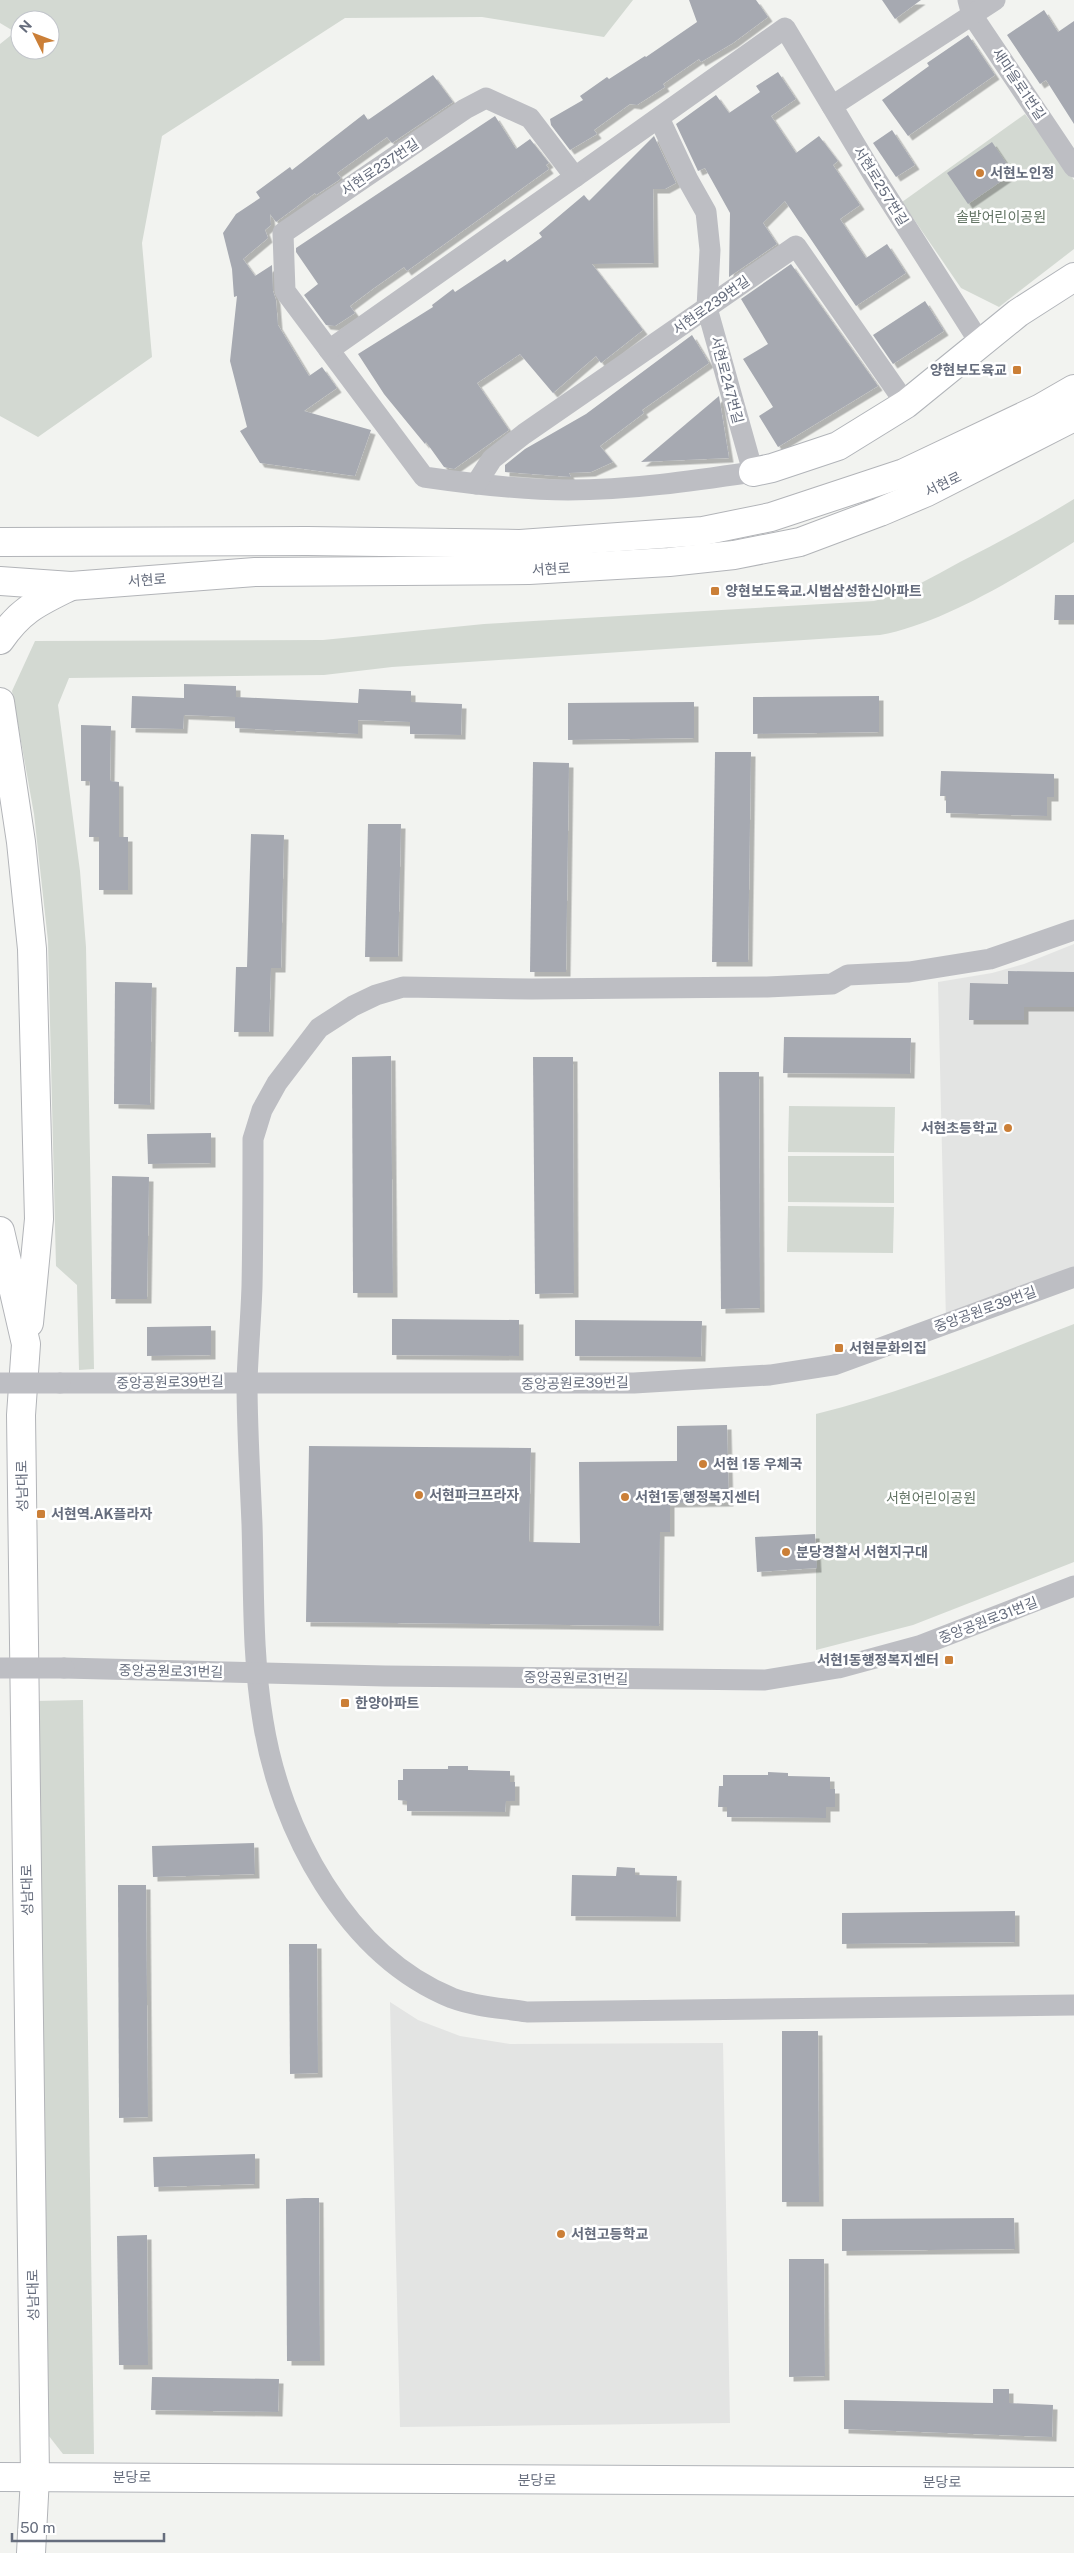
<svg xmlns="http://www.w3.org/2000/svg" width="1074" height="2553" font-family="'Public Sans','Noto Sans KR',sans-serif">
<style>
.built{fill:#e3e4e3}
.green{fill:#d3d9d2;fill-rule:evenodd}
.building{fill:#a6a9b1;filter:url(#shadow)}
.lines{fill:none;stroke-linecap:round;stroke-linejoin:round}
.secondary-casing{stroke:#b1b4b9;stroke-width:30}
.primary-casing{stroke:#b2b4b8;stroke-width:30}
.street{stroke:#bdbec3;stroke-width:21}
.secondary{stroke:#fff;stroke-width:28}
.primary{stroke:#fff;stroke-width:28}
.street-bridge{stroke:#bdbec3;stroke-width:21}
.poi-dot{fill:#cb7f37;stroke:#fff;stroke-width:2}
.labels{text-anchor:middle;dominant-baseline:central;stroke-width:5;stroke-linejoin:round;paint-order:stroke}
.street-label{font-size:14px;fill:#666d7d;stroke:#fff}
.poi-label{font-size:14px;font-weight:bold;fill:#666d7d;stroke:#fff;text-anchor:start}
.park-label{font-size:14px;fill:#647565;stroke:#fff}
</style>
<defs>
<filter id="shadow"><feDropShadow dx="4.5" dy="4.5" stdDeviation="0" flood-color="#0004"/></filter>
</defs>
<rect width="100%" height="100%" fill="#f2f3f0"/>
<g class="built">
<polygon points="1074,944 1074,1274 946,1321 938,982 992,973 1024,964"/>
<polygon points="390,2002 418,2020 460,2036 510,2044 723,2043 730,2423 400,2427"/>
</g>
<g class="green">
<path d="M0 0H633L604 37 482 17 345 18 162 136 142 243 152 357 38 437 0 416V44L15 32 0 23ZM20 20H50V50H20Z"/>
<polygon points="1025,114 1074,180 1074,249 999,307 961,288 902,202"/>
<path d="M1074 499V542C1020 576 942 624 880 635L392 667 324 675 69 678 58 705 80 871 86 947 94 1369 79 1370 77 1285 56 1266 48 941 34 814 12 691 35 641 323 640 484 624 874 601C905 594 932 577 960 562 999 542 1037 522 1074 499Z"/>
<polygon points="789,1106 895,1107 894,1153 788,1152"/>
<polygon points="788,1156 894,1156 894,1203 788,1202"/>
<polygon points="788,1206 894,1207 893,1253 787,1252"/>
<path d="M1074 1324V1562L913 1625 816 1650V1414C905 1392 989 1357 1074 1324Z"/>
<polygon points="83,1700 94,2454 63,2454 45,2431 35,1701"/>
</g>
<g class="building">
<polygon points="689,0 756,0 768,17 733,43 701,62 699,59 663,84 665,87 637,105 630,104 594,130 597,134 570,150 551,125 550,119 583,100 580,96 607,77 609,79 645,56 646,57 697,22"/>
<polygon points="882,0 921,0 895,19"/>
<polygon points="1044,10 1058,32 1074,21 1074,124 1046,80 1040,84 1007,35"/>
<polygon points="968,35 995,75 908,136 882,100 929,66 927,63"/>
<polygon points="778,72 796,99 771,116 796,153 819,136 838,161 833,165 860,205 840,219 866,258 887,244 906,273 856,306 785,201 763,223 777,244 729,277 730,213 705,168 698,171 676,124 716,95 729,113 760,92 756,86"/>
<polygon points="433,75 453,102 392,143 387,137 337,173 341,178 339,180 316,195 315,193 276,222 270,214 271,225 265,230 268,238 243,259 255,276 272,265 273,291 276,300 278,325 309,376 322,367 337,388 304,411 371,430 355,476 260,463 240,431 247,427 230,361 237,296 234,297 232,269 223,233 236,214 260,198 256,192 290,167 292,170 364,114 368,120"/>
<polygon points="495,116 516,149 530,139 549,163 546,165 549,169 407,271 404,267 374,288 350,306 355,313 335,326 326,325 304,295 318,284 296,252 296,248"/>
<polygon points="892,130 915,165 896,177 873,143"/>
<polygon points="654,136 676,183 665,189 653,189 654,263 592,264 643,330 601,363 596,356 553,393 520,354 477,383 509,430 454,469 444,467 426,442 425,444 384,394 358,354 433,307 432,305 453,289 455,292 505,259 507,262 542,237 539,233 584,195 589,201"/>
<polygon points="992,142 1013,173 968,204 947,173"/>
<polygon points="791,264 878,386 778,447 759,416 773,407 743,359 768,344 741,299"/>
<polygon points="925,301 944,331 893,364 873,335"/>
<polygon points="692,335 709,363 642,410 644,413 600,446 613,462 591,472 569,473 571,477 505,472 505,465 525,449 586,414"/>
<polygon points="719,396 729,458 641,462"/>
<polygon points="1055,595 1074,595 1074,620 1054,620"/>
<polygon points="184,684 236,686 236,697 358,703 359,689 411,691 411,702 462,704 461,735 410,734 410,722 358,720 358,734 235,728 235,717 184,715 183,729 131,728 132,696 184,698"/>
<polygon points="879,696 879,732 753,734 753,697"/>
<polygon points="694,702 694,738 568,740 568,703"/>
<polygon points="81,725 111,726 110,781 119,782 119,837 128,837 128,890 99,890 99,837 89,837 90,781 81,781"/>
<polygon points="715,752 751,752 748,962 712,962"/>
<polygon points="533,762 569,763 566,972 530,972"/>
<polygon points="941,771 1054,774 1054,797 1047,797 1047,816 946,813 946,796 940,796"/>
<polygon points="368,824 401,824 398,957 365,957"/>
<polygon points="251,834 284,835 281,968 271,968 269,1032 234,1032 236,967 247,967"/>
<polygon points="1008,971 1074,972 1074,1007 1024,1007 1024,1020 969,1020 970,983 1008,984"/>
<polygon points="115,982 152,983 150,1105 114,1104"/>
<polygon points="784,1037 911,1038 910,1074 783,1073"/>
<polygon points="391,1056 393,1293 353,1293 352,1057"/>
<polygon points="533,1057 573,1057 574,1293 535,1294"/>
<polygon points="719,1072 759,1072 760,1308 721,1309"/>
<polygon points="211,1133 211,1163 148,1164 147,1134"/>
<polygon points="112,1176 149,1177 147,1299 111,1299"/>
<polygon points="392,1319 519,1320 519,1356 392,1355"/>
<polygon points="575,1320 702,1321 701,1357 575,1356"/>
<polygon points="211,1326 211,1355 147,1356 147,1327"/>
<polygon points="727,1425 729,1502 670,1503 670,1532 660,1532 659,1626 306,1622 309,1446 531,1448 529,1542 580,1543 579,1462 677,1461 677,1426"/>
<polygon points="815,1534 817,1568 757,1572 755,1537"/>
<polygon points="448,1766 468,1766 468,1770 510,1771 510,1782 515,1782 515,1801 506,1801 505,1812 407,1811 407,1801 398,1800 398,1780 403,1780 403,1769 448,1769"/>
<polygon points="768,1772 788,1773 788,1776 830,1777 830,1789 835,1789 835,1807 826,1807 826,1818 727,1817 727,1807 718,1807 719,1786 723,1786 723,1775 768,1775"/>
<polygon points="254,1843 255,1874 153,1877 152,1846"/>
<polygon points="617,1867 635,1868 635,1875 677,1876 676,1917 571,1916 572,1875 616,1876"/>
<polygon points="118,1885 146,1885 148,2117 119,2118"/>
<polygon points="1015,1911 1015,1942 842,1944 842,1913"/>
<polygon points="289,1944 317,1944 318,2073 290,2074"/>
<polygon points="782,2031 818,2031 819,2202 782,2202"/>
<polygon points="255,2154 255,2184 154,2187 153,2157"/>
<polygon points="304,2198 319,2198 320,2361 287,2361 286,2199"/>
<polygon points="1014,2218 1015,2249 842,2251 842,2219"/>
<polygon points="147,2235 148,2365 119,2365 117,2236"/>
<polygon points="789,2259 824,2259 825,2376 789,2377"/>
<polygon points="152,2377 279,2379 278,2412 151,2410"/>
<polygon points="993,2389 1009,2389 1009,2403 1053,2405 1052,2437 844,2429 844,2400 993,2403"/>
</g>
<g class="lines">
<g class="secondary-casing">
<g id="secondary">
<polyline points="753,472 772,468 838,446 906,404 1018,313 1074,277"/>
<polyline points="0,2477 1074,2482"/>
</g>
</g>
<g class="primary-casing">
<g id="primary">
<polyline points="0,542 307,541 520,544 703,531 771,517 904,473 1041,408 1074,389"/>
<polyline points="0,581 71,586 255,572 529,570 669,562 734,555 800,542 880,512 927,492 1074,417"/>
<path d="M0 640C21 609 39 602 71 586"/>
<polyline points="0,702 21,842 32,949 39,1219 29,1323"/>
<polyline points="0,1231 26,1344 21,1415 35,2477 31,2553"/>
</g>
</g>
<g class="street">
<polyline points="968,0 972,15 1074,167"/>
<polyline points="832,106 995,0"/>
<path d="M659 118 688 180 706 212 710 250 707 308 753 472C692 481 630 490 568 490 520 490 472 484 424 477L285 291 283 233 465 109 486 98 530 118 575 177 785 28 874 176 980 343"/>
<polyline points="329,350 575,177"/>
<polyline points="476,484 492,459 524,434 796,246 906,404"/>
<path d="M1074 930 990 959 909 972 848 975 832 984 767 987 532 989 403 987 376 995 353 1006 319 1028 277 1083 262 1110 253 1139C253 1188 253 1237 252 1286 251 1318 248 1350 247 1382 247 1429 250 1476 252 1524 254 1589 252 1656 263 1721 280 1829 346 1955 452 1998 476 2007 502 2008 527 2012L1074 2005"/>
<polyline points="60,1383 634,1383 770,1375 834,1365 1074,1277"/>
<polyline points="64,1668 385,1676 765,1680 838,1668 919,1646 1074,1586"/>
</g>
<use href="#secondary" class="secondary"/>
<use href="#primary" class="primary"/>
<g class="street-bridge">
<polyline points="0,1383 60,1383"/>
<polyline points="0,1668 64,1668"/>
</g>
</g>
<g class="poi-dot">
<circle cx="980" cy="173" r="5"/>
<rect x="1012" y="365" width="10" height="10" rx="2.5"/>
<rect x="710" y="586" width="10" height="10" rx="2.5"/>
<circle cx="1008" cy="1128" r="5"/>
<rect x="834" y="1343" width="10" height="10" rx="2.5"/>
<circle cx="703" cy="1464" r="5"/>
<circle cx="419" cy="1495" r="5"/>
<circle cx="625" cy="1497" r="5"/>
<rect x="36" y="1509" width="10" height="10" rx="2.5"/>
<circle cx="786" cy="1552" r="5"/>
<rect x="944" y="1655" width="10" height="10" rx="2.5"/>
<rect x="340" y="1698" width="10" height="10" rx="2.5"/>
<circle cx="561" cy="2234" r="5"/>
</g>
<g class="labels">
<g class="street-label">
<text transform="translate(1019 84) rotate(56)">새마을로1번길</text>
<text transform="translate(380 167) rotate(-34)">서현로237번길</text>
<text transform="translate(881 186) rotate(58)">서현로257번길</text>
<text transform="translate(711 305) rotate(-35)">서현로239번길</text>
<text transform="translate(727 380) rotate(75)">서현로247번길</text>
<text transform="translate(943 484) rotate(-26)">서현로</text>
<text transform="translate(551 569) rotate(-3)">서현로</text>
<text transform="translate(147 580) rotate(-4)">서현로</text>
<text transform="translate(985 1309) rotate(-20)">중앙공원로39번길</text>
<text transform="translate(170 1382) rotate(-1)">중앙공원로39번길</text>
<text transform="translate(575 1383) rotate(-1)">중앙공원로39번길</text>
<text transform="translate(22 1486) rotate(-91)">성남대로</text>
<text transform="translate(988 1620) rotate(-21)">중앙공원로31번길</text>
<text transform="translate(171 1671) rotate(1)">중앙공원로31번길</text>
<text transform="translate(576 1678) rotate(1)">중앙공원로31번길</text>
<text transform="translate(27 1890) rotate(-91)">성남대로</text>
<text transform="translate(33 2295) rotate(-91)">성남대로</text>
<text x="132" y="2477">분당로</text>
<text x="537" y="2480">분당로</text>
<text x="942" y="2482">분당로</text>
</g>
<g class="poi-label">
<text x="990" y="173">서현노인정</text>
<text x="1007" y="370" text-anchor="end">양현보도육교</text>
<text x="725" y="591">양현보도육교.시범삼성한신아파트</text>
<text x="998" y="1128" text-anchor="end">서현초등학교</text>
<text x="849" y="1348">서현문화의집</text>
<text x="713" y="1464">서현 1동 우체국</text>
<text x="429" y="1495">서현파크프라자</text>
<text x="635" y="1497">서현1동 행정복지센터</text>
<text x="51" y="1514">서현역.AK플라자</text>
<text x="796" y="1552">분당경찰서 서현지구대</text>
<text x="939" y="1660" text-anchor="end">서현1동행정복지센터</text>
<text x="355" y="1703">한양아파트</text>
<text x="571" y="2234">서현고등학교</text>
</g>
<g class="park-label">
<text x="1001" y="217">솔밭어린이공원</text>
<text x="931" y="1498">서현어린이공원</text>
</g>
</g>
<g transform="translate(35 35) rotate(312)"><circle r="24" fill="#ffffff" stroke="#c2c5cb"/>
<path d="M0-4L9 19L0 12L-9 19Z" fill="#cb7f37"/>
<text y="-8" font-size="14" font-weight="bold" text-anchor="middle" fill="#666d7d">N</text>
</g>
<path d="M12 2533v8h152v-8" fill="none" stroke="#666d7d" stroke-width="2.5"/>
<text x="20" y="2533" font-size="15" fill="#666d7d" stroke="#ffffff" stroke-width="4" paint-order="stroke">50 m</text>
</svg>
